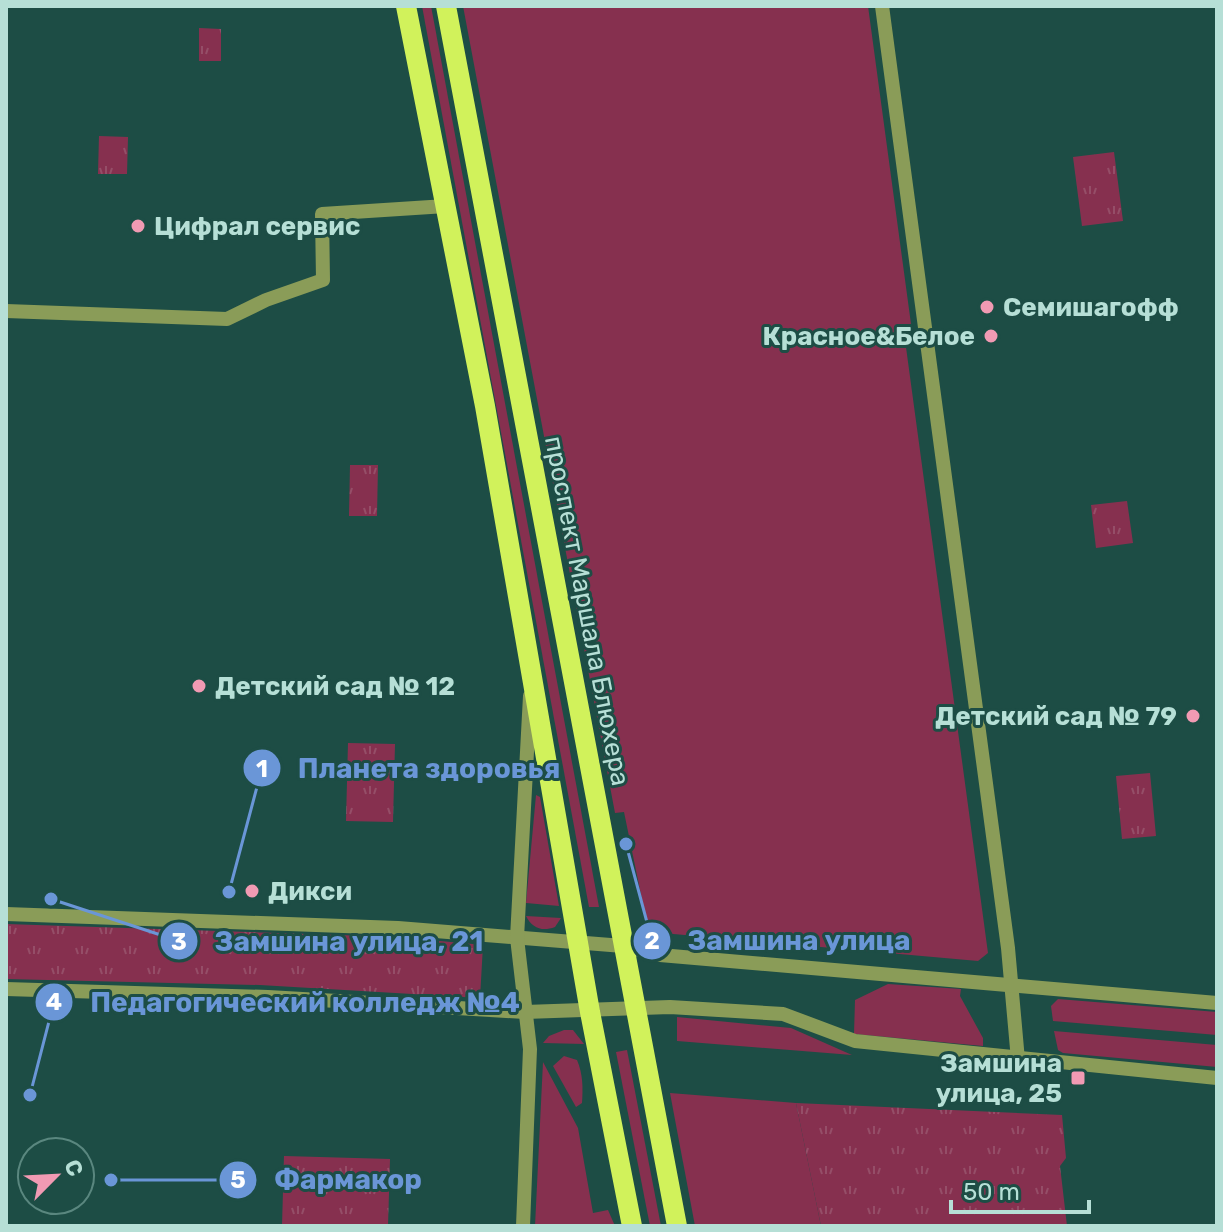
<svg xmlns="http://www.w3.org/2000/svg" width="1223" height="1232" font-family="Rubik,sans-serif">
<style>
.grass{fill:#86304f}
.park{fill:url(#park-tufts)}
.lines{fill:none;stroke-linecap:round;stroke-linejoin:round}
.minor{stroke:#8a9c58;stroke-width:14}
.major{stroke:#d1f25b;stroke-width:20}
.poi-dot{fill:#f19ab3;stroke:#1d4d45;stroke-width:3}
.labels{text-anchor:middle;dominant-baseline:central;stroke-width:6;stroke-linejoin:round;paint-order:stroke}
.poi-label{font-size:26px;font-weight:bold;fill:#b6dfd6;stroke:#1d4d45;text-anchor:start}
.street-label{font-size:26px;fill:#b6dfd6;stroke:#1d4d45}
.leader{fill:none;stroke:#6a96d7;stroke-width:3}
.callout-dot{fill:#6a96d7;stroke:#1d4d45;stroke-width:3}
.mark-label{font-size:24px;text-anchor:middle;font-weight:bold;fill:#fff}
.callout-label{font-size:28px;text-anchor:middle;font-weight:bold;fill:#6a96d7;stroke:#1d4d45;stroke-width:6;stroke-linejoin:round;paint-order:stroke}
</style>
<defs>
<pattern id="park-tufts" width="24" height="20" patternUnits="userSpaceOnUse" patternTransform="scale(2)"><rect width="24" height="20" fill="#86304f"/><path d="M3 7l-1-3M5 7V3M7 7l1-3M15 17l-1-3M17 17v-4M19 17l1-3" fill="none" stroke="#954e68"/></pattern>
</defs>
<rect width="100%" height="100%" fill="#1d4d45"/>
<g class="grass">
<polygon points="422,6 431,6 599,907 589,907"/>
<polygon points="463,6 868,6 911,324 903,325 988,953 978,961 662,933 647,924 624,812 615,813"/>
<polygon points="536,795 540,797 559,906 526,903"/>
<path d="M526 916 561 918 555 927C542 932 532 928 526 916Z"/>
<polygon points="888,984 961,989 960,996 983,1038 983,1046 854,1034 855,1000"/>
<polygon points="1058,999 1217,1012 1217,1035 1053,1021 1051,1006"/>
<polygon points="677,1017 791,1028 852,1055 677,1041"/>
<polygon points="564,1030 573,1030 584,1044 543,1043 549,1036"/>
<polygon points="1054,1031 1217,1045 1217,1067 1063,1053 1058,1050"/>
<polygon points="627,1050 661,1226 650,1226 616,1052"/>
<path d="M564 1056 577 1060C583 1074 583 1088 582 1103L576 1107 553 1066Z"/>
<polygon points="543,1062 578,1128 593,1213 608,1210 615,1226 535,1226"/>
<polygon points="670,1093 796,1103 821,1226 695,1226"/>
</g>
<g class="park">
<polygon points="199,28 221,29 221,61 199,61"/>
<polygon points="99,136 128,137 127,174 98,174"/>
<polygon points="1114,152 1123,221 1082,226 1073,157"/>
<polygon points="350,465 378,465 377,516 349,516"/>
<polygon points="1127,501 1133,543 1096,548 1091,505"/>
<polygon points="348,743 395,744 393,822 346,821"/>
<polygon points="1150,773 1156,836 1122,839 1116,776"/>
<polygon points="6,924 397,937 483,945 480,998 260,985 6,979"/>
<polygon points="796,1103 1062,1115 1066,1158 1060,1166 1067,1226 821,1226"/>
<polygon points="284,1156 390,1159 388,1226 282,1226"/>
</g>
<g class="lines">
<g class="minor">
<polyline points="882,6 1008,948 1018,1060"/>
<polyline points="6,311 227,319 266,300 323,280 322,214 446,206"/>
<polyline points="6,914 398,928 623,946 660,955 1217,1003"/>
<polyline points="6,989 268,997 525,1012 670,1007 783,1014 855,1041 1217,1078"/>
<polyline points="523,1226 530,1049 517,938 530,696"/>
</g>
<g class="major">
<polyline points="406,6 485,406 590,1012 632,1226"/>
<polyline points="446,6 677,1226"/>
</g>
</g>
<g class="poi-dot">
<circle cx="138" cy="226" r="8"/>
<circle cx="987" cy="307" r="8"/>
<circle cx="991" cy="336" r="8"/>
<circle cx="199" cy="686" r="8"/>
<circle cx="1193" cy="716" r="8"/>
<circle cx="252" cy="891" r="8"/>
<rect x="1070" y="1070" width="16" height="16" rx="4"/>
</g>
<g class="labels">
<g class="poi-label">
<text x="154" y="226">Цифрал сервис</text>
<text x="1003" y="307">Семишагофф</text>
<text x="975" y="336" text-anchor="end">Красное&amp;Белое</text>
<text x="215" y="686">Детский сад № 12</text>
<text x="1177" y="716" text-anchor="end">Детский сад № 79</text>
<text x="268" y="891">Дикси</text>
<text x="1062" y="1063" text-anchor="end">Замшина<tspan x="1062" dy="30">улица, 25</tspan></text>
</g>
<g class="street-label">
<text transform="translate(587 611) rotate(79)">проспект Маршала Блюхера</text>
</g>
</g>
<path class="leader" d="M229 892L262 768M626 844L652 941M51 899L179 941M30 1095L54 1002M111 1180L238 1180"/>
<g class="callout-dot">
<circle cx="229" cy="892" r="8"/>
<circle cx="626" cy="844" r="8"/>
<circle cx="51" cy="899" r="8"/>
<circle cx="30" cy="1095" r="8"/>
<circle cx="111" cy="1180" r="8"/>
<circle cx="262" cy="768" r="20"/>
<circle cx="652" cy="941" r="20"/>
<circle cx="179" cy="941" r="20"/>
<circle cx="54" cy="1002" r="20"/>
<circle cx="238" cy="1180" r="20"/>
</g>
<g class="mark-label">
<text x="262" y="777">1</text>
<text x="652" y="949">2</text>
<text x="179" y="950">3</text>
<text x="54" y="1010">4</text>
<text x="238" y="1188">5</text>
</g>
<g class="callout-label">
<text x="429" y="778">Планета здоровья</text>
<text x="799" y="950">Замшина улица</text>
<text x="349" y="951">Замшина улица, 21</text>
<text x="305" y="1012">Педагогический колледж №4</text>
<text x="348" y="1189">Фармакор</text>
</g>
<rect width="1223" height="1232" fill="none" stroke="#b6dfd6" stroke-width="16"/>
<g transform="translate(56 1176) rotate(66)"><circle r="38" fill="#1d4d45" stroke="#5a877f" stroke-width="2"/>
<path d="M0-6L14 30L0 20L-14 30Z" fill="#f19ab3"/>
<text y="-12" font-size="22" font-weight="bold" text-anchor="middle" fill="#b6dfd6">С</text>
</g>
<path d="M951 1200v12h138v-12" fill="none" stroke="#b6dfd6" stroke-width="4"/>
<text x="963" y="1200" font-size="24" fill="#b6dfd6" stroke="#1d4d45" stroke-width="6" paint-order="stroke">50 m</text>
</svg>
